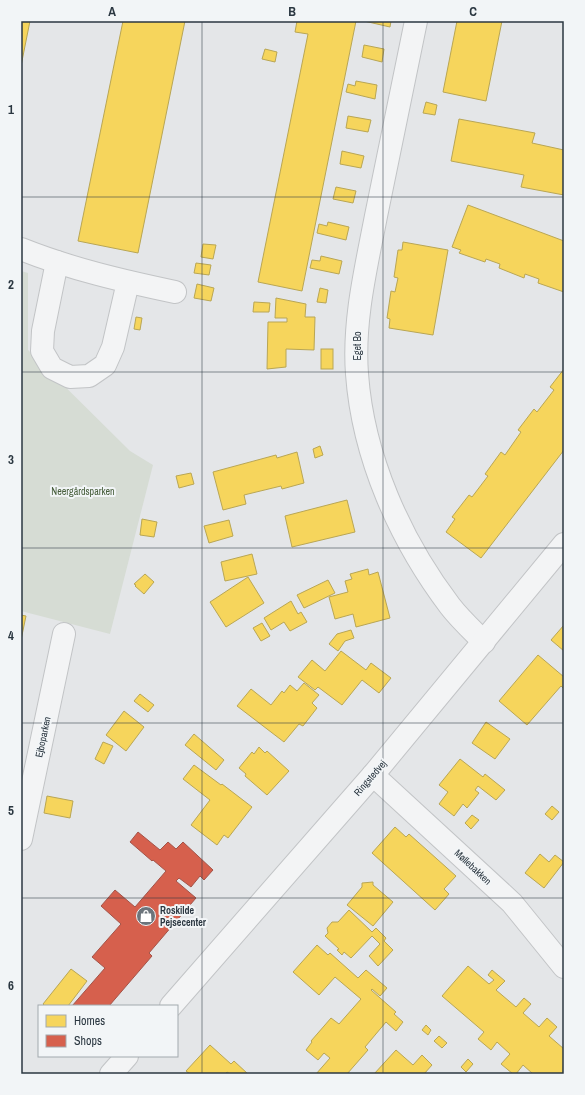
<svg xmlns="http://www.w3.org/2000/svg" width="585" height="1095" font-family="'Archivo Narrow',sans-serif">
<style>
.green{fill:#d6dcd4}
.homes{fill:#f6d55c;stroke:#b9a654}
.shops{fill:#d6604d;stroke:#a35449}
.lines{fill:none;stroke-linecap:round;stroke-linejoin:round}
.minor-casing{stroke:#c2c4c6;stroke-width:24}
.tertiary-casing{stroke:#c2c4c6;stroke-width:24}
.minor{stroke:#f3f4f5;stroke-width:22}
.tertiary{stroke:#f3f4f5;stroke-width:22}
.grid{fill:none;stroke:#2b3741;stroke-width:1;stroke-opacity:0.55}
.labels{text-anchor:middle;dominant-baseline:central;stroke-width:4;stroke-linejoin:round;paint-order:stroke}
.street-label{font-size:10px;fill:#2b3741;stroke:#f2f5f7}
.park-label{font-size:10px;fill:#455c39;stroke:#f2f5f7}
.poi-label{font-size:10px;font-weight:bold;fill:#2b3741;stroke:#f2f5f7;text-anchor:start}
.neatline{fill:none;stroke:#2b3741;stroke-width:1.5}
.grid-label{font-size:13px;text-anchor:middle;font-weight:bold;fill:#2b3741}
</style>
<rect width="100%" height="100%" fill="#e4e6e8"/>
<polygon class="green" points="21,271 28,273 28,350 130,451 153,465 110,634 21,611"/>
<g class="homes">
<polygon points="21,21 30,21 21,66"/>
<polygon points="123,21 185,21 138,253 78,241"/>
<polygon points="297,21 356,21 302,291 258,282 308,34 295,32"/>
<polygon points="364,21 391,21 390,27"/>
<polygon points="457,21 502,21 486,101 443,92"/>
<polygon points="364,45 384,49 382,62 362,57"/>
<polygon points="265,49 277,52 275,62 262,59"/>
<polygon points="356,81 377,85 375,99 346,92 348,84 355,86"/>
<polygon points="426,102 437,105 435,115 423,113"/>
<polygon points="348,116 371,120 368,132 346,128"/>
<polygon points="459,119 535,133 532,143 564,150 564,195 521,187 524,175 451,161"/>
<polygon points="342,151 364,156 361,168 340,164"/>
<polygon points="336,187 356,191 353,203 333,199"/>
<polygon points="468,205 564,241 564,292 538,283 539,279 525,274 524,278 499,268 500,264 486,259 485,262 459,253 461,250 452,247"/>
<polygon points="328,222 349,227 346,240 317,233 319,224 327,226"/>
<polygon points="403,242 448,250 433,335 389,328 390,319 387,318 391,291 395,292 398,278 394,277 398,250 402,250"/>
<polygon points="203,244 216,245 213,259 201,257"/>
<polygon points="321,256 342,261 339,274 310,268 312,260 320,261"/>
<polygon points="196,263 211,265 209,275 194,273"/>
<polygon points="197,284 214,288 211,301 194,298"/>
<polygon points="320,288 328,290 326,303 317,302"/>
<polygon points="276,298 306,304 305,317 315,317 314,350 286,349 286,367 267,369 268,322 287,322 287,318 275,318"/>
<polygon points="254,302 270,303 269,312 253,312"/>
<polygon points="136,317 142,318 140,330 134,329"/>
<rect x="321" y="349" width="12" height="20"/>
<polygon points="564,369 564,450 481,558 446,532 455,519 452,517 469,495 472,497 488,476 485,474 501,452 505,455 521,432 518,430 534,409 537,412 554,390 550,387"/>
<polygon points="320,446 323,455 315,458 313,449"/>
<polygon points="297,452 304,483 282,489 281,486 244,495 246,504 223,510 213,472 276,455 277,458"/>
<polygon points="191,473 194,484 179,488 176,476"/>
<polygon points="347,500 355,532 292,547 285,516"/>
<polygon points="142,519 157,522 154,537 140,535"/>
<polygon points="229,520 233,536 209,543 204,526"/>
<polygon points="252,554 257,574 225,581 221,562"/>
<polygon points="368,569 369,575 378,572 390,618 356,627 353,614 335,619 329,597 348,592 345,581 352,579 350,574"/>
<polygon points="145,574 154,582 144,594 135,586 136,585 134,584"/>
<polygon points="248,577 264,603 226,627 210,602"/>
<polygon points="328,580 335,593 304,608 297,595"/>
<polygon points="291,601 298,614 301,612 307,622 290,631 284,622 271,630 264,618"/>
<polygon points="21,615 26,616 21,640"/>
<polygon points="262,623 270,636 261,641 253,628"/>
<polygon points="564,625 564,651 551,640"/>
<polygon points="351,630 354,638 345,641 338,651 329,644 337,634"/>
<polygon points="341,651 366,670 371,663 391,678 379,693 362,680 342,705 318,687 315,690 298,677 312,660 325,671"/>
<polygon points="538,655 564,677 564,689 561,686 527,725 499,701"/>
<polygon points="304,683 319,695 312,703 317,708 303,726 299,724 284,742 237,706 251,689 271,705 282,691 284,693 290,685 297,691"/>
<polygon points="140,694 154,705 148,712 134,701"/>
<polygon points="124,711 144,727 126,751 106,735"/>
<polygon points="486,722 510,739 495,759 472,743"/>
<polygon points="194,734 224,760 216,770 185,745"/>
<polygon points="103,742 113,746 104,764 95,759"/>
<polygon points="259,747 265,753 267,751 289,771 267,795 245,776 246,774 239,768 252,752 254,754"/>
<polygon points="460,759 483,777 485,774 505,790 496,800 478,786 475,790 479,793 467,808 463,804 454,816 439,804 448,792 439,785"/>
<polygon points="194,765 221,785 222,784 252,807 228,838 224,835 217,845 191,825 210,800 183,779"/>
<polygon points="47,796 73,801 70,818 44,813"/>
<polygon points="552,806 559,812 552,820 545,814"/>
<polygon points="472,815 479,820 471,829 465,823"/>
<polygon points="395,827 406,837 409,834 456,876 444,889 449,894 435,910 372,853"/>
<polygon points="540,854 549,862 555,855 564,862 544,888 525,873"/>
<polygon points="373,882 373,885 393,902 373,926 347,905 362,887 362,883"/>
<polygon points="349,910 372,932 376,928 386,938 384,941 393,950 378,966 369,956 380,944 372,936 351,958 344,952 342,955 337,950 339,949 325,936 328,933 327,928 332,922 338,922"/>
<polygon points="317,945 328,955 330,953 358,978 366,970 387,988 380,996 372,989 371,990 396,1012 394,1014 403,1022 396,1031 386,1022 365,1047 368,1050 347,1074 316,1074 330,1058 324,1053 318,1060 306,1050 312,1042 311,1041 331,1018 339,1024 361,999 335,977 319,995 293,972"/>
<polygon points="468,966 489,984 494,980 488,975 492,970 505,981 496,990 516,1007 524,998 531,1004 523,1013 539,1027 547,1018 557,1027 549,1036 564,1049 563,1074 533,1074 523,1065 516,1074 513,1074 501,1064 510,1054 497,1042 491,1050 478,1039 484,1032 442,996"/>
<polygon points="71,969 87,981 68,1006 45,1006 43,1004"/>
<polygon points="426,1025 431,1030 428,1035 422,1030"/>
<polygon points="439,1036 447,1043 442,1048 434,1041"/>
<polygon points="210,1045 231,1064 234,1061 248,1074 230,1074 227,1072 225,1074 190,1074 186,1071"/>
<polygon points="396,1050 413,1065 422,1055 432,1065 424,1074 374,1074"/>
<polygon points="468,1059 473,1064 466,1072 461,1067"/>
</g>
<polygon class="shops" points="138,832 160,850 168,842 176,849 183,842 213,870 204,880 200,876 191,887 179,878 176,881 196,898 149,953 152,956 109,1006 72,1006 105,968 92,957 121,924 101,906 115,890 135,907 166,871 153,860 152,861 130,842"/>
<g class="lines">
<g class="minor-casing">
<g id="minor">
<path d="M416 21C403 86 389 151 376 216 366 268 353 321 357 374 363 457 400 540 450 606 460 619 472 630 484 642"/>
<path d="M21 249C71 269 123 281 175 292"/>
<polyline points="57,262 43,331 42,351 52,368 70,377 89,376 105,365 113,347 128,282"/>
<polyline points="373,775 512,903 564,967"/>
<polyline points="21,839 64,634"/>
</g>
</g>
<g class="tertiary-casing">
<g id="tertiary">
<polyline points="171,1006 373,775 564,544"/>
<polyline points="111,1074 127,1056"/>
</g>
</g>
<use href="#minor" class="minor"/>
<use href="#tertiary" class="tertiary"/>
</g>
<path class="grid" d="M202 21V1074M383 21V1074M21 197H564M21 372H564M21 548H564M21 723H564M21 898H564"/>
<defs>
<g id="shop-disc" transform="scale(1)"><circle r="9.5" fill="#6c747b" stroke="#f2f5f7"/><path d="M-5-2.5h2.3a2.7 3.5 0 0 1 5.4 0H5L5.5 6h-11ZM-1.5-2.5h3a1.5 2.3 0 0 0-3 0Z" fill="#fff"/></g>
</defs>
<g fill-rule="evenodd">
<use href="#shop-disc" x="146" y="916"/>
</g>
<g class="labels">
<g class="street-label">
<text transform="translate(357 346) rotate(-90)">Eget Bo</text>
<text transform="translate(43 737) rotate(-78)">Ejboparken</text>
<text transform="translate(370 778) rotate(-49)">Ringstedvej</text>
<text transform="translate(473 867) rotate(43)">Møllebakken</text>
</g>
<g class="park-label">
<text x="83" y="491">Neergårdsparken</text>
</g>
<g class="poi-label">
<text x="160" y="910">Roskilde<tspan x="160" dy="12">Pejsecenter</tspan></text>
</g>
</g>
<rect width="585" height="1095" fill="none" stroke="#f2f5f7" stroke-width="44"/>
<rect x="38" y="1005" width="140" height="52" fill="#f2f5f7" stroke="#a2a9ae"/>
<rect x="46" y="1015" width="20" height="12" fill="#f6d55c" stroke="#a2a9ae"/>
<text x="74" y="1025" font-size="12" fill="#2b3741">Homes</text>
<rect x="46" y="1035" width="20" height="12" fill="#d6604d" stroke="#a2a9ae"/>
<text x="74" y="1045" font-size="12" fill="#2b3741">Shops</text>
<rect x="22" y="22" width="541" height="1051" class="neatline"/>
<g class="grid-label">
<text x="112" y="16">A</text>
<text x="292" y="16">B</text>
<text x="473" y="16">C</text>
<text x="11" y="114">1</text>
<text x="11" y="289">2</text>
<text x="11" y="464">3</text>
<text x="11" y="640">4</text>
<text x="11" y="815">5</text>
<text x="11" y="990">6</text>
</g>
</svg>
